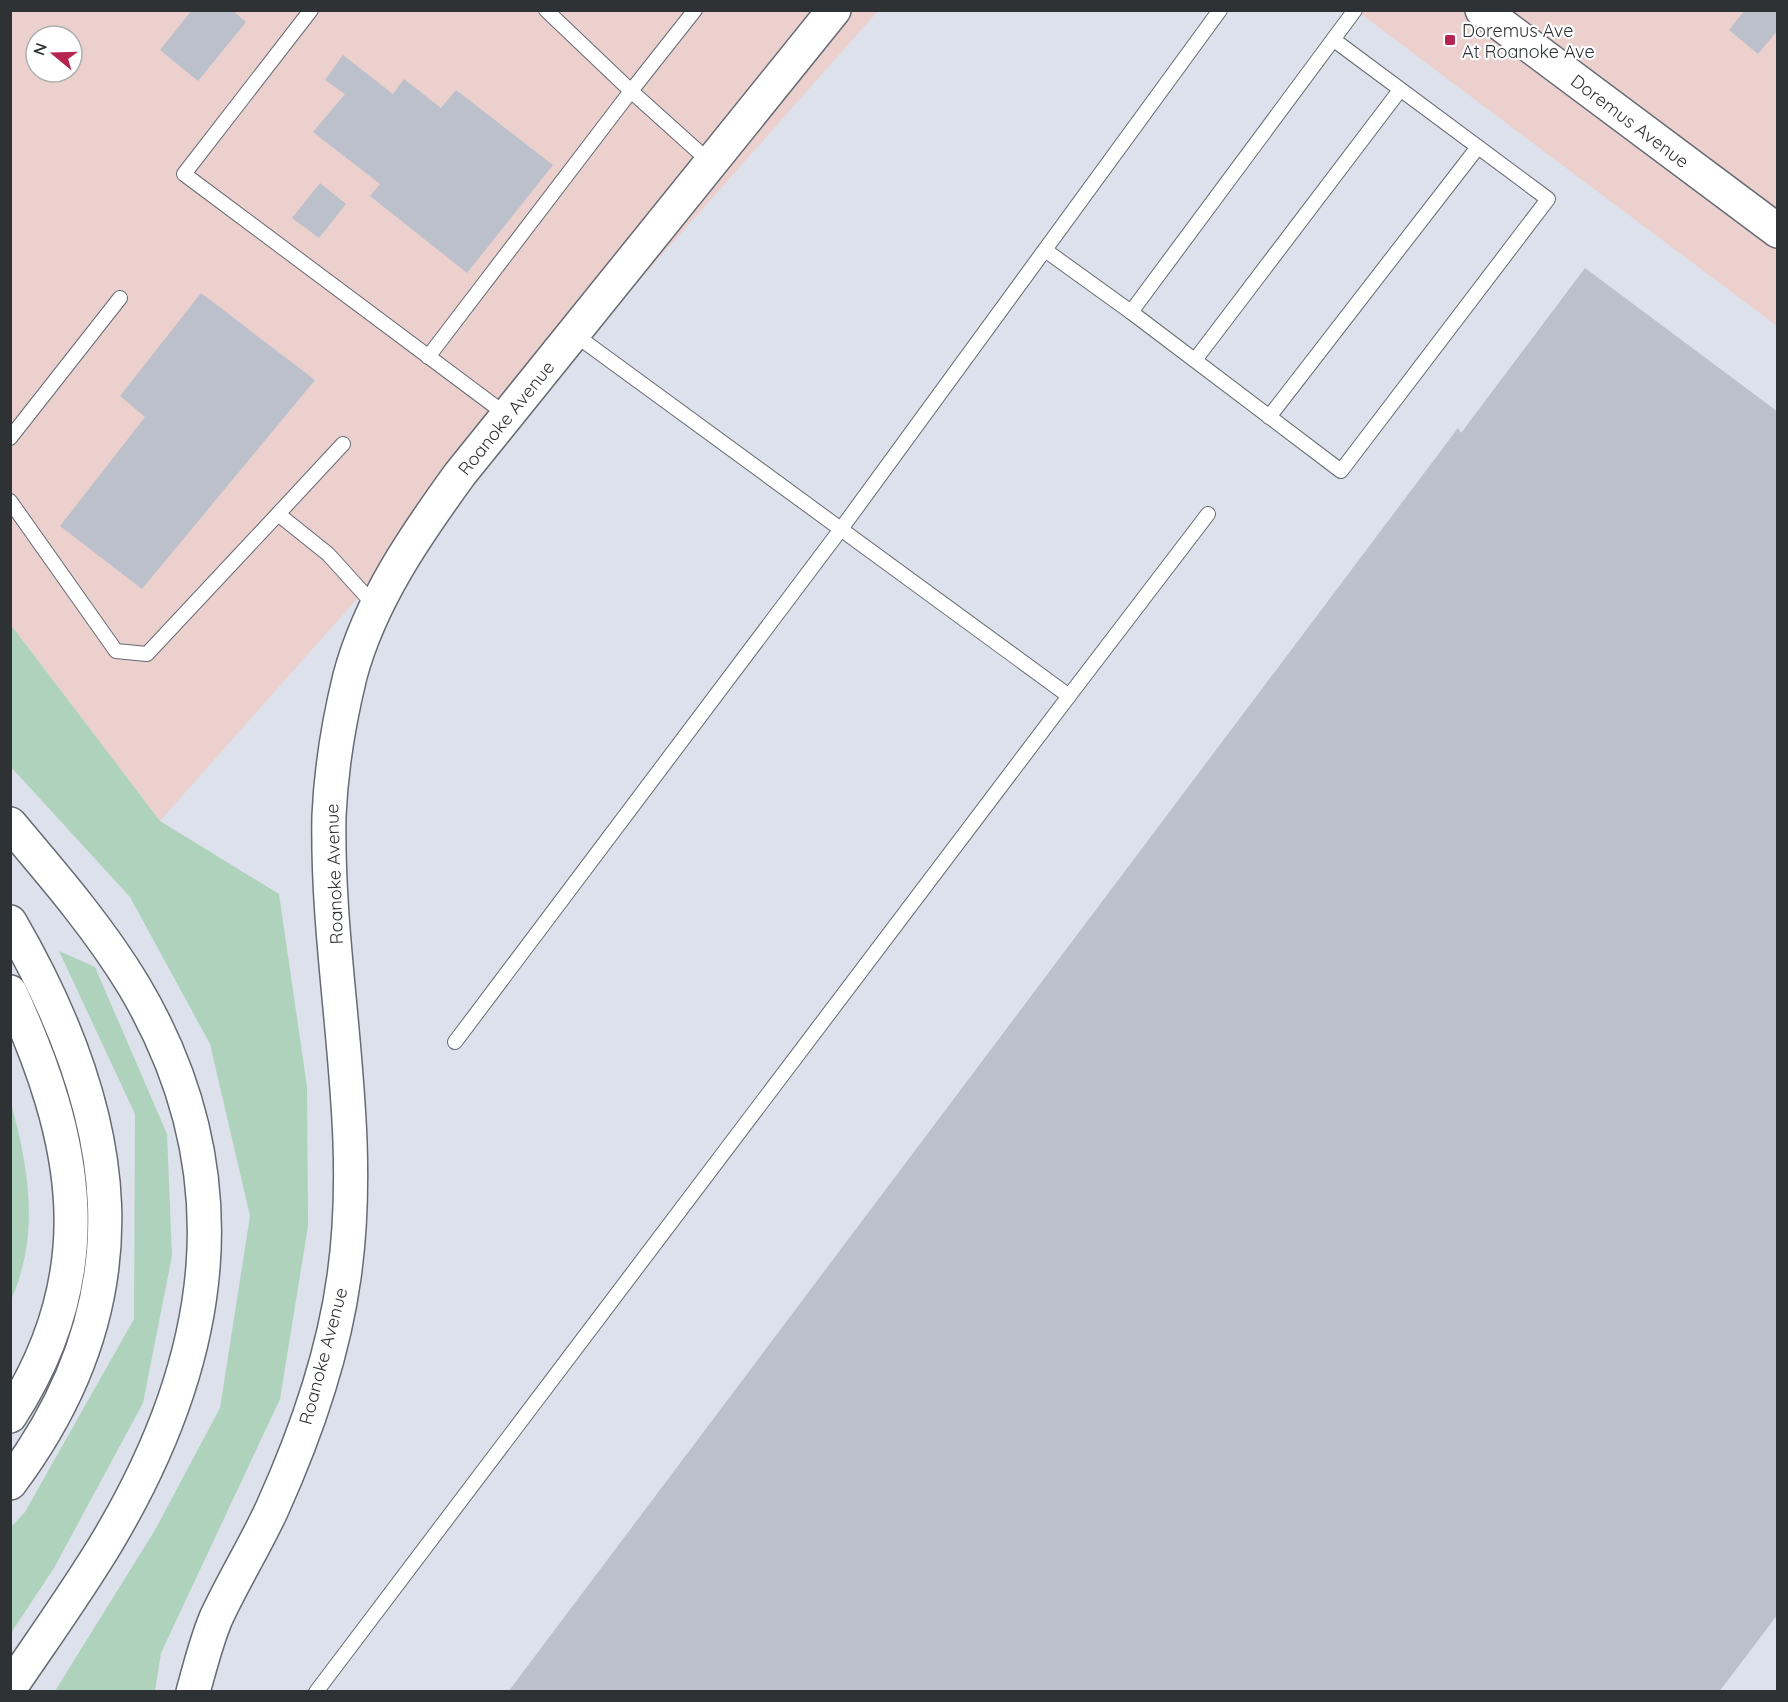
<svg xmlns="http://www.w3.org/2000/svg" width="1788" height="1702" font-family="Quicksand,sans-serif">
<style>
.industrial{fill:#ebd0ce;fill-rule:evenodd}
.green{fill:#afd2bc}
.building{fill:#bbc0ca}
.lines{fill:none;stroke-linecap:round;stroke-linejoin:round}
.service-casing{stroke:#666a73;stroke-width:16}
.tertiary-casing{stroke:#666a73;stroke-width:36}
.secondary-casing{stroke:#666a73;stroke-width:36}
.motorway-casing{stroke:#666a73;stroke-width:36}
.service{stroke:#fff;stroke-width:14}
.tertiary{stroke:#fff;stroke-width:33}
.secondary{stroke:#fff;stroke-width:33}
.motorway{stroke:#fff;stroke-width:33}
.poi-dot{fill:#b62550;stroke:#fff;stroke-width:2}
.labels{text-anchor:middle;dominant-baseline:central;stroke-width:4.5;stroke-linejoin:round;paint-order:stroke}
.poi-label{font-size:18px;fill:#2f3235;stroke:#fff;text-anchor:start}
.street-label{font-size:18px;fill:#2f3235;stroke:#fff}
</style>
<rect width="100%" height="100%" fill="#dce1eb"/>
<g class="industrial">
<path d="M11 11H878L160 821 11 625ZM36 36H72V72H36Z"/>
<polygon points="1357,11 1777,11 1777,326 1610,201"/>
</g>
<g class="green">
<polygon points="11,625 160,821 279,894 307,1087 308,1226 280,1399 161,1653 155,1691 55,1691 155,1530 220,1408 250,1216 210,1044 130,897 11,767"/>
<polygon points="59,951 95,967 167,1134 172,1256 143,1403 54,1568 11,1633 11,1527 25,1512 134,1319 135,1114"/>
<path d="M11 1103C29 1170 40 1234 11 1300Z"/>
</g>
<g class="building">
<polygon points="192,10 232,10 246,22 198,81 160,50"/>
<polygon points="1745,10 1778,10 1778,30 1758,54 1729,30"/>
<polygon points="343,55 393,94 404,79 441,108 456,90 553,165 467,273 370,196 380,184 313,132 345,94 325,80"/>
<polygon points="320,183 346,204 319,238 292,218"/>
<polygon points="1585,268 1778,412 1778,1614 1719,1692 508,1692 1458,428 1461,433"/>
<polygon points="201,293 315,380 142,589 60,526 145,417 120,396"/>
</g>
<g class="lines">
<g class="service-casing">
<g id="service">
<polyline points="311,10 184,174 508,416"/>
<polyline points="695,10 631,91 711,163"/>
<polyline points="1334,40 1548,199 1341,471 1131,312 1355,10"/>
<polyline points="1045,250 1131,312"/>
<polyline points="428,357 631,91 546,10"/>
<polyline points="1195,360 1400,90"/>
<polyline points="1269,417 1478,147"/>
<polyline points="10,438 120,298"/>
<polyline points="343,444 278,514 328,554 376,607"/>
<polyline points="10,501 116,651 147,654 278,514"/>
<polyline points="1069,696 1208,514"/>
<polyline points="455,1042 841,529 1220,10"/>
<polyline points="316,1692 1069,696 574,334"/>
</g>
</g>
<g class="tertiary-casing">
<path id="tertiary" d="M193 1692C200 1667 206 1642 216 1618 233 1581 255 1546 272 1509 305 1436 333 1357 344 1277 366 1123 326 970 329 816 331 769 339 721 350 676 370 601 415 536 460 474L834 10"/>
</g>
<g class="secondary-casing">
<polyline id="secondary" points="1482,10 1778,231"/>
</g>
<g class="motorway-casing">
<g id="motorway">
<path d="M10 824C54 876 99 928 134 986 246 1175 215 1361 107 1542 77 1592 43 1639 10 1688"/>
<path d="M10 922C122 1115 150 1296 10 1483"/>
<path d="M10 992C78 1140 104 1271 10 1416"/>
</g>
</g>
<use href="#service" class="service"/>
<use href="#tertiary" class="tertiary"/>
<use href="#secondary" class="secondary"/>
<use href="#motorway" class="motorway"/>
</g>
<rect class="poi-dot" x="1444" y="34" width="12" height="12" rx="3"/>
<g class="labels">
<g class="poi-label">
<text x="1462" y="30">Doremus Ave<tspan x="1462" dy="21">At Roanoke Ave</tspan></text>
</g>
<g class="street-label">
<text transform="translate(1630 121) rotate(37)">Doremus Avenue</text>
<text transform="translate(506 418) rotate(-51)">Roanoke Avenue</text>
<text transform="translate(334 874) rotate(-92)">Roanoke Avenue</text>
<text transform="translate(323 1356) rotate(-75)">Roanoke Avenue</text>
</g>
</g>
<rect width="1788" height="1702" fill="none" stroke="#2f3235" stroke-width="24"/>
<g transform="translate(54 54) rotate(289)"><circle r="28" fill="#ffffff" stroke="#acadae" stroke-width="1.5"/>
<path d="M0-4.5L10 22L0 15L-10 22Z" fill="#b62550"/>
<text y="-9" font-size="16" font-weight="bold" text-anchor="middle" fill="#2f3235">N</text>
</g>
</svg>
